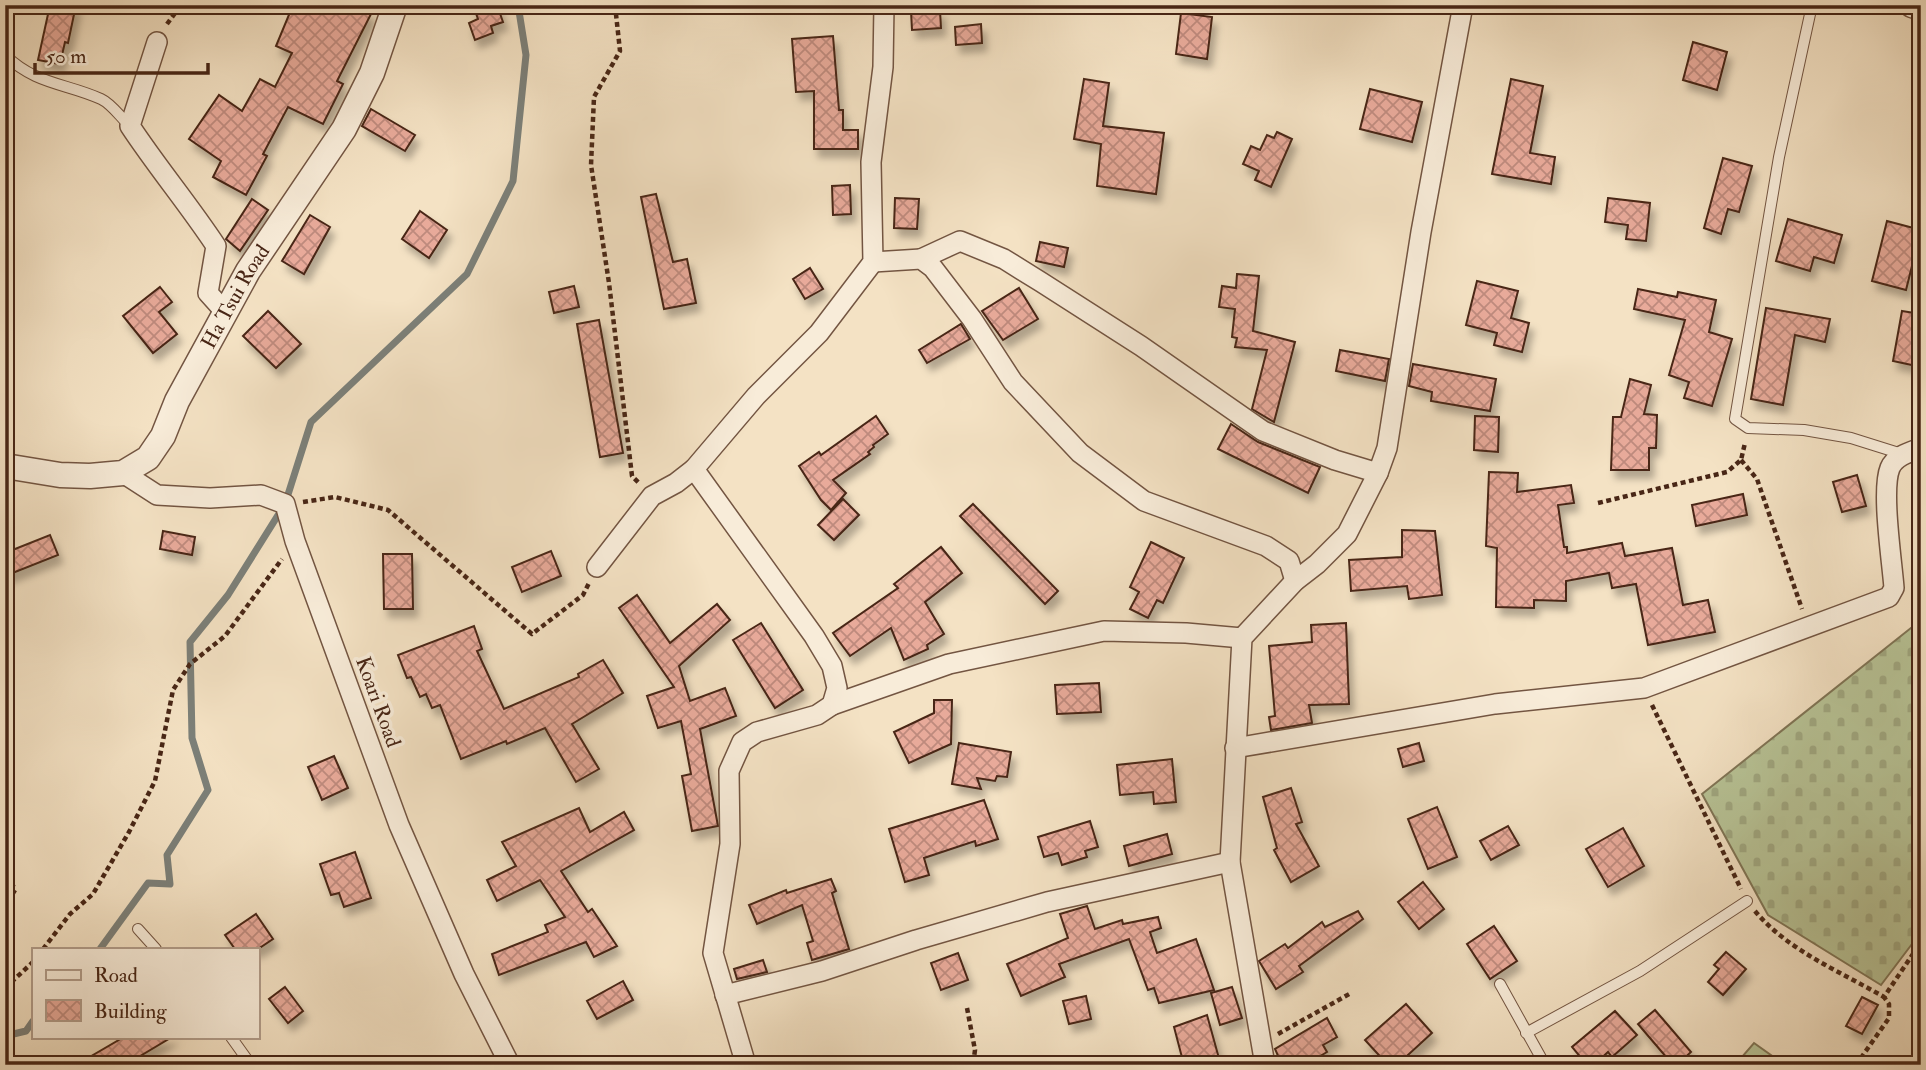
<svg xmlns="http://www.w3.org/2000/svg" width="1926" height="1070" font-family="'IM FELL Double Pica',serif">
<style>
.cemetery{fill:url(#cemetery-stones);stroke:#807556;stroke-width:2}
.park{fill:#b8c497;stroke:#807556;stroke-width:2}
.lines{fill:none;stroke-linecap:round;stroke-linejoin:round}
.stream{stroke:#7c8079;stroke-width:7}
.building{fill:url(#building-cross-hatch);stroke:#482616;stroke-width:2;filter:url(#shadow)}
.service-casing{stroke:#735542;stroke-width:12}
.minor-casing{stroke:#735542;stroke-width:22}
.tertiary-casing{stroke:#735542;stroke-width:27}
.path{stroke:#482616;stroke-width:4.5;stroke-dasharray:5 3.5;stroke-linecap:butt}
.service{stroke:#f8ecd9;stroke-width:10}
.minor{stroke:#f8ecd9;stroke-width:19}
.tertiary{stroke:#f8ecd9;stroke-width:24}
.labels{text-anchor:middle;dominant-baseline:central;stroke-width:7;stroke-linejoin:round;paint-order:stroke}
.street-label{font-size:21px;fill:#482616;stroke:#f8ecd9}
</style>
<defs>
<pattern id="cemetery-stones" width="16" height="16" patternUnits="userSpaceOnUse" patternTransform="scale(1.75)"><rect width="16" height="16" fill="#b8c497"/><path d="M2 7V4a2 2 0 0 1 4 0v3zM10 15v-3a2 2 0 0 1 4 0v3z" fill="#a0a881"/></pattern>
<pattern id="building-cross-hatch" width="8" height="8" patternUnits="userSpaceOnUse" patternTransform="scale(1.75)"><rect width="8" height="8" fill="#e8aa9a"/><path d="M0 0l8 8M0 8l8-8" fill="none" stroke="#be8a7d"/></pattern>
<filter id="shadow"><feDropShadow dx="4.5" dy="8" stdDeviation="3.5" flood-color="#0004"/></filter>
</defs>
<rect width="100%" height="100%" fill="#f4e2c4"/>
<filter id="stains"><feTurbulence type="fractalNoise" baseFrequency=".00286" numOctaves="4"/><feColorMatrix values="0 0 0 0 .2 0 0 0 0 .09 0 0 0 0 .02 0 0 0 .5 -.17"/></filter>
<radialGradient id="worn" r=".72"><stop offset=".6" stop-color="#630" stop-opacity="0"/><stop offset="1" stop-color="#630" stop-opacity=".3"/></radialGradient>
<polygon class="cemetery" points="1921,620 1921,932 1881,985 1768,915 1702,794"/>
<polygon class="park" points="1754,1043 1785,1065 1735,1065"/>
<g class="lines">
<g class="stream">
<polyline points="100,949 148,883 170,884 167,855 208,790 192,738 190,642 228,595 285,504 311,422 467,274 513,181 526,55 518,5"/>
<polyline points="5,1036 26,1031 33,1021"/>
</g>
</g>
<g class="building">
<polygon points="50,5 76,5 68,43 65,42 60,64 38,60"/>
<polygon points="293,5 352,5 371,14 337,81 343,84 323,124 288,107 263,154 267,156 246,195 213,177 221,161 189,139 219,95 242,111 260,79 275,87 292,53 276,46"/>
<polygon points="473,5 497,5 503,22 491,26 493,33 475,40 469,23 478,19"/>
<polygon points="940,10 941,28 912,30 911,11"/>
<polygon points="1181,13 1212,17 1207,59 1176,54"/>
<polygon points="981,24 982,43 956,45 955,27"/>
<polygon points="833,36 839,110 843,110 843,130 858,130 858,149 814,149 814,91 796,92 792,39"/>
<polygon points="1693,42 1727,52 1717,90 1683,80"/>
<polygon points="1084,79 1109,83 1103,126 1164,133 1156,194 1097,186 1101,144 1074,139"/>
<polygon points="1511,79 1543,86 1530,153 1555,157 1551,184 1492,174"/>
<polygon points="1370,89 1422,102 1412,142 1360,129"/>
<polygon points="371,109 415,135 405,151 362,126"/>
<polygon points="1277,132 1292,139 1271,187 1255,180 1259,171 1243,164 1251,146 1260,150 1267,135 1274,138"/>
<polygon points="1723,158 1752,166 1739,212 1728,209 1721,234 1704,228"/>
<polygon points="850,185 851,214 833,215 832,186"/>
<polygon points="656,194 673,262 687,259 696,303 664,309 641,197"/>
<polygon points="895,198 919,199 917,229 894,228"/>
<polygon points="1608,198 1650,203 1646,241 1626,239 1628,225 1605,222"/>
<polygon points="252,199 268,210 240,251 226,239"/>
<polygon points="420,211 447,230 429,258 402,239"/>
<polygon points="310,215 330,227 304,274 282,261"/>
<polygon points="1788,219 1842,235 1834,263 1814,257 1810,271 1776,261"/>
<polygon points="1887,221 1921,230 1906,290 1872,281"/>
<polygon points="1040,242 1068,248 1064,267 1036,261"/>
<polygon points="810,268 823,289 805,299 793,279"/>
<polygon points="1237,274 1259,276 1253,331 1295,342 1274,422 1252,409 1267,350 1235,347 1237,338 1232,337 1235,309 1219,307 1222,286 1236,288"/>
<polygon points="1477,281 1518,291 1511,318 1529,323 1522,352 1494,345 1497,333 1466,325"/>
<polygon points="574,286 579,307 554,313 549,292"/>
<polygon points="160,287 172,302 159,312 177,334 153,353 123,316"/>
<polygon points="1019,288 1038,319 1003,340 982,311"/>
<polygon points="1638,289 1677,297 1678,292 1716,300 1709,332 1732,339 1712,406 1684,398 1689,382 1669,375 1685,320 1634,309"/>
<polygon points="1766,308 1830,319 1825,342 1795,335 1783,405 1751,399"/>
<polygon points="268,311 301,344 276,368 243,336"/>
<polygon points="1902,311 1921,314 1921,367 1893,361"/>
<polygon points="599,320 623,453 600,457 577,324"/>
<polygon points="961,324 970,339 927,363 919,350"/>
<polygon points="1340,350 1389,359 1385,381 1336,371"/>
<polygon points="1413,364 1496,379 1490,411 1431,401 1432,392 1409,386"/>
<polygon points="1630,379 1651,385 1644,414 1657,415 1656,448 1649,448 1649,470 1611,470 1613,417 1621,417"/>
<polygon points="876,416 888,434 873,445 874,447 868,452 870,454 833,480 846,493 831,510 821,500 799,466 819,452 821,455"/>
<polygon points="1475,416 1499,417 1498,452 1474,450"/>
<polygon points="1231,424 1258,442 1320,467 1308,493 1218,449"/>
<polygon points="1489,472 1518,473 1517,492 1571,485 1574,503 1558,505 1564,547 1567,547 1567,553 1622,543 1625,556 1672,548 1683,605 1708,600 1715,632 1648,645 1636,584 1612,588 1609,573 1566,581 1566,601 1534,600 1534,608 1496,607 1497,548 1486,546"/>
<polygon points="1857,475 1866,506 1842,512 1833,482"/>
<polygon points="1743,494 1747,515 1696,526 1692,505"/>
<polygon points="843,499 859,515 834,540 818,525"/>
<polygon points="973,504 1058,591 1045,604 960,516"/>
<polygon points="1402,530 1435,531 1442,595 1409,599 1407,586 1351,591 1349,560 1402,557"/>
<polygon points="163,531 195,537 192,555 160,549"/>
<polygon points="50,535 58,555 5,576 5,553"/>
<polygon points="1151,542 1184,558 1163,603 1157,600 1148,618 1130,609 1139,592 1130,587"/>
<polygon points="941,547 962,573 925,602 944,634 927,645 928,649 904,660 891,628 850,656 833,633 898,588 894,584"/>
<polygon points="551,551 561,576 522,592 512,567"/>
<polygon points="383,554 412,554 413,609 384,609"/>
<polygon points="637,595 670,643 717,604 730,620 679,666 690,701 725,688 736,716 700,729 718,826 692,831 682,776 691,774 681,721 658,728 647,696 674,687 619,608"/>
<polygon points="761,623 803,690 775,708 733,640"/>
<polygon points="1346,623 1349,704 1309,705 1312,723 1271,730 1269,717 1275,716 1269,646 1312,642 1311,625"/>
<polygon points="474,626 482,649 477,651 504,709 579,677 578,674 603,660 623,693 572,724 599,769 576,782 545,728 507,744 506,741 461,759 440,705 432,708 426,694 420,697 411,677 407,678 398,655"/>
<polygon points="1099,683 1101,712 1057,714 1055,685"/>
<polygon points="934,700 952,700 951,744 909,763 894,732 934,713"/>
<polygon points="959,743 1011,752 1007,777 997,776 995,781 977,778 981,789 952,784"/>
<polygon points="1419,743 1424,761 1403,767 1398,749"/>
<polygon points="334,756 348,788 322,800 308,767"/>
<polygon points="1172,759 1176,802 1154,804 1153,792 1120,795 1117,765"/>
<polygon points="1291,788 1302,822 1296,824 1319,866 1291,882 1274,850 1277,848 1263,797"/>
<polygon points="984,800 998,839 976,846 975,841 924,858 929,875 905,882 889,829"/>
<polygon points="1437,807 1457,857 1428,869 1408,819"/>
<polygon points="579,808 590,832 624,812 634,830 561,871 588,912 592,909 617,946 594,957 586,942 499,975 492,954 548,932 545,925 565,917 540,880 497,901 487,880 516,866 502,842"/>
<polygon points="1090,821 1098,847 1085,851 1087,857 1062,865 1058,853 1044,857 1038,837"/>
<polygon points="1508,826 1519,845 1491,860 1480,841"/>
<polygon points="1623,828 1644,866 1608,887 1586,849"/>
<polygon points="1167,834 1172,854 1129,866 1124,846"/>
<polygon points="355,852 371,898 344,907 339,893 331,895 320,864"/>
<polygon points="831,879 836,891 832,893 849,949 812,960 807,943 813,941 802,905 757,924 749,905 786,890 787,893"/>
<polygon points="1423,882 1444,909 1419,929 1398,902"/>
<polygon points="1087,906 1095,929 1122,920 1123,924 1158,917 1161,928 1150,932 1157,953 1196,939 1214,990 1159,1003 1154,988 1148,990 1129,939 1059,964 1065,977 1021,996 1007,964 1068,938 1060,914"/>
<polygon points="1358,911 1363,919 1299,966 1303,972 1276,989 1259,961 1285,944 1288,948 1322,922 1325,927"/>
<polygon points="256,914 273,939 258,949 235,949 225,935"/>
<polygon points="1494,926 1517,961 1490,979 1467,944"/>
<polygon points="1726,952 1746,969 1723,995 1708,982 1719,969 1714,965"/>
<polygon points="958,953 968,980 941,990 931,963"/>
<polygon points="763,960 767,972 737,979 734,969"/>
<polygon points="623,981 633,1000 597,1019 587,1001"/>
<polygon points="285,987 303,1011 288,1023 269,999"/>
<polygon points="1232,987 1242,1018 1220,1025 1211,993"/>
<polygon points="1086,996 1091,1019 1069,1024 1063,1001"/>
<polygon points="1862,997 1878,1005 1862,1034 1846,1026"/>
<polygon points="1406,1004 1432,1033 1397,1065 1388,1065 1365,1040"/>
<polygon points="1655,1010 1691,1052 1677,1065 1673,1065 1638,1024"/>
<polygon points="1615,1011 1637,1035 1612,1057 1608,1052 1594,1065 1587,1065 1572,1047"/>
<polygon points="1207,1015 1220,1062 1210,1065 1184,1065 1174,1027"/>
<polygon points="1327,1018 1337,1037 1323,1045 1327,1052 1305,1065 1282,1065 1275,1049"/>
<polygon points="124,1037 172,1037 125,1065 76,1065"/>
</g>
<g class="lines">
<g class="service-casing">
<g id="service">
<polyline points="1812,5 1779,157 1735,419 1748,428 1804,430 1851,438 1902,454"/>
<path d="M5 55C36 85 66 83 101 99 112 104 121 118 130 126"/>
<polyline points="138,929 156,949"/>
<polyline points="1500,984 1545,1065"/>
<polyline points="1526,1033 1640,971 1747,901"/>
<polyline points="231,1037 251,1065"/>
</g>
</g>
<g class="minor-casing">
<g id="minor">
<path d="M157 42 130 126C157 167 189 205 216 246L208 293 226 313"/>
<polyline points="921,259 960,241 1004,259 1041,282 1141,346 1263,431 1335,460 1378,473"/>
<polyline points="873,262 921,259 933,268 972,319 1013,382 1080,453 1144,501 1266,546 1289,561 1295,581"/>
<polyline points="123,473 157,495 210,498 261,495 285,504 295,541 399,825 464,974 510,1065"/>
<polyline points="597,567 652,496 676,483 694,469"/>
<polyline points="832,705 949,664 1104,631 1186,633 1242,638"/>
<path d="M1235 748 1495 704 1644 688 1889 597 1894 588C1892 561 1881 490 1890 468 1895 456 1910 452 1921 448"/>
<polyline points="725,995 822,971 916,940 1047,902 1230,862"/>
<polyline points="746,1065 713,953 730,844 729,771 742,742 757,732 817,715 832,705 837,688 832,666 814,636 694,469 756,396 819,333 873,262 871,162 883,67 884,5"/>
<polyline points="1265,1065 1230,862 1242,638 1295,581 1317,564 1347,534 1378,473 1387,448 1421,232 1463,5"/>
</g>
</g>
<g class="tertiary-casing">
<g id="tertiary">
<polyline points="1912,5 1921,8"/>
<path id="s1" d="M5 466 60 475 90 476 123 473 148 458 163 436 177 401 248 271 344 129 372 73 395 5"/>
</g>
</g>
<g class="path">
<polyline points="615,5 620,51 594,97 591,165 609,283 632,476 639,483"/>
<polyline points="167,24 181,5"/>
<polyline points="1741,460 1757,479 1802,609"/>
<polyline points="303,502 335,497 388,510 532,634 583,595 589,583"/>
<polyline points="1598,503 1727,472 1741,460 1745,443"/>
<polyline points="1652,705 1741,889"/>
<polyline points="5,849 10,879 15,890 5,906"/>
<path d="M1755 911C1787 950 1841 972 1884 997L1921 942"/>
<polyline points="43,949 70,914 93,894 129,832 155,781 173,690 190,664 225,636 282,559"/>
<polyline points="5,988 33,962"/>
<polyline points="967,1008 975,1050 973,1065"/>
<polyline points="1278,1034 1351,993"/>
<polyline points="1856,1065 1889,1018 1889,1004 1884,997"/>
</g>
<use href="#service" class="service"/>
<use href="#minor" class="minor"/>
<use href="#tertiary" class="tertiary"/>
</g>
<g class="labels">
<g class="street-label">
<text stroke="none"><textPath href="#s1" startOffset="332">Ha Tsui Road</textPath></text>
<text transform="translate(378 702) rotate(70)">Koari Road</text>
</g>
</g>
<rect width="1926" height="1070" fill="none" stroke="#f4e2c4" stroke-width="28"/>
<rect x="7" y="7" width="1912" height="1056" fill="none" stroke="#482616" stroke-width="3.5"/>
<rect x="14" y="14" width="1898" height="1042" fill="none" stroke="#482616" stroke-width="2"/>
<rect x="32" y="948" width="228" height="91" fill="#f8ecd9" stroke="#b29d8b" stroke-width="2"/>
<rect x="46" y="970" width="35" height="10" fill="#f8ecd9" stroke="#b29d8b" stroke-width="2"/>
<text x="94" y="982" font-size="21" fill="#482616">Road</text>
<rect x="46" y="1000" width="35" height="21" fill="url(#building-cross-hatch)" stroke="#b29d8b" stroke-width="2"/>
<text x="94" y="1018" font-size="21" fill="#482616">Building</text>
<path d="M35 63v10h173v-10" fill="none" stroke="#482616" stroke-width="3.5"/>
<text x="46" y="63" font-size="21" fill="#482616" stroke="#f8ecd9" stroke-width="5" paint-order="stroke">50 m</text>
<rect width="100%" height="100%" filter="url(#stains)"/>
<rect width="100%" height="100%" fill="url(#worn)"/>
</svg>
